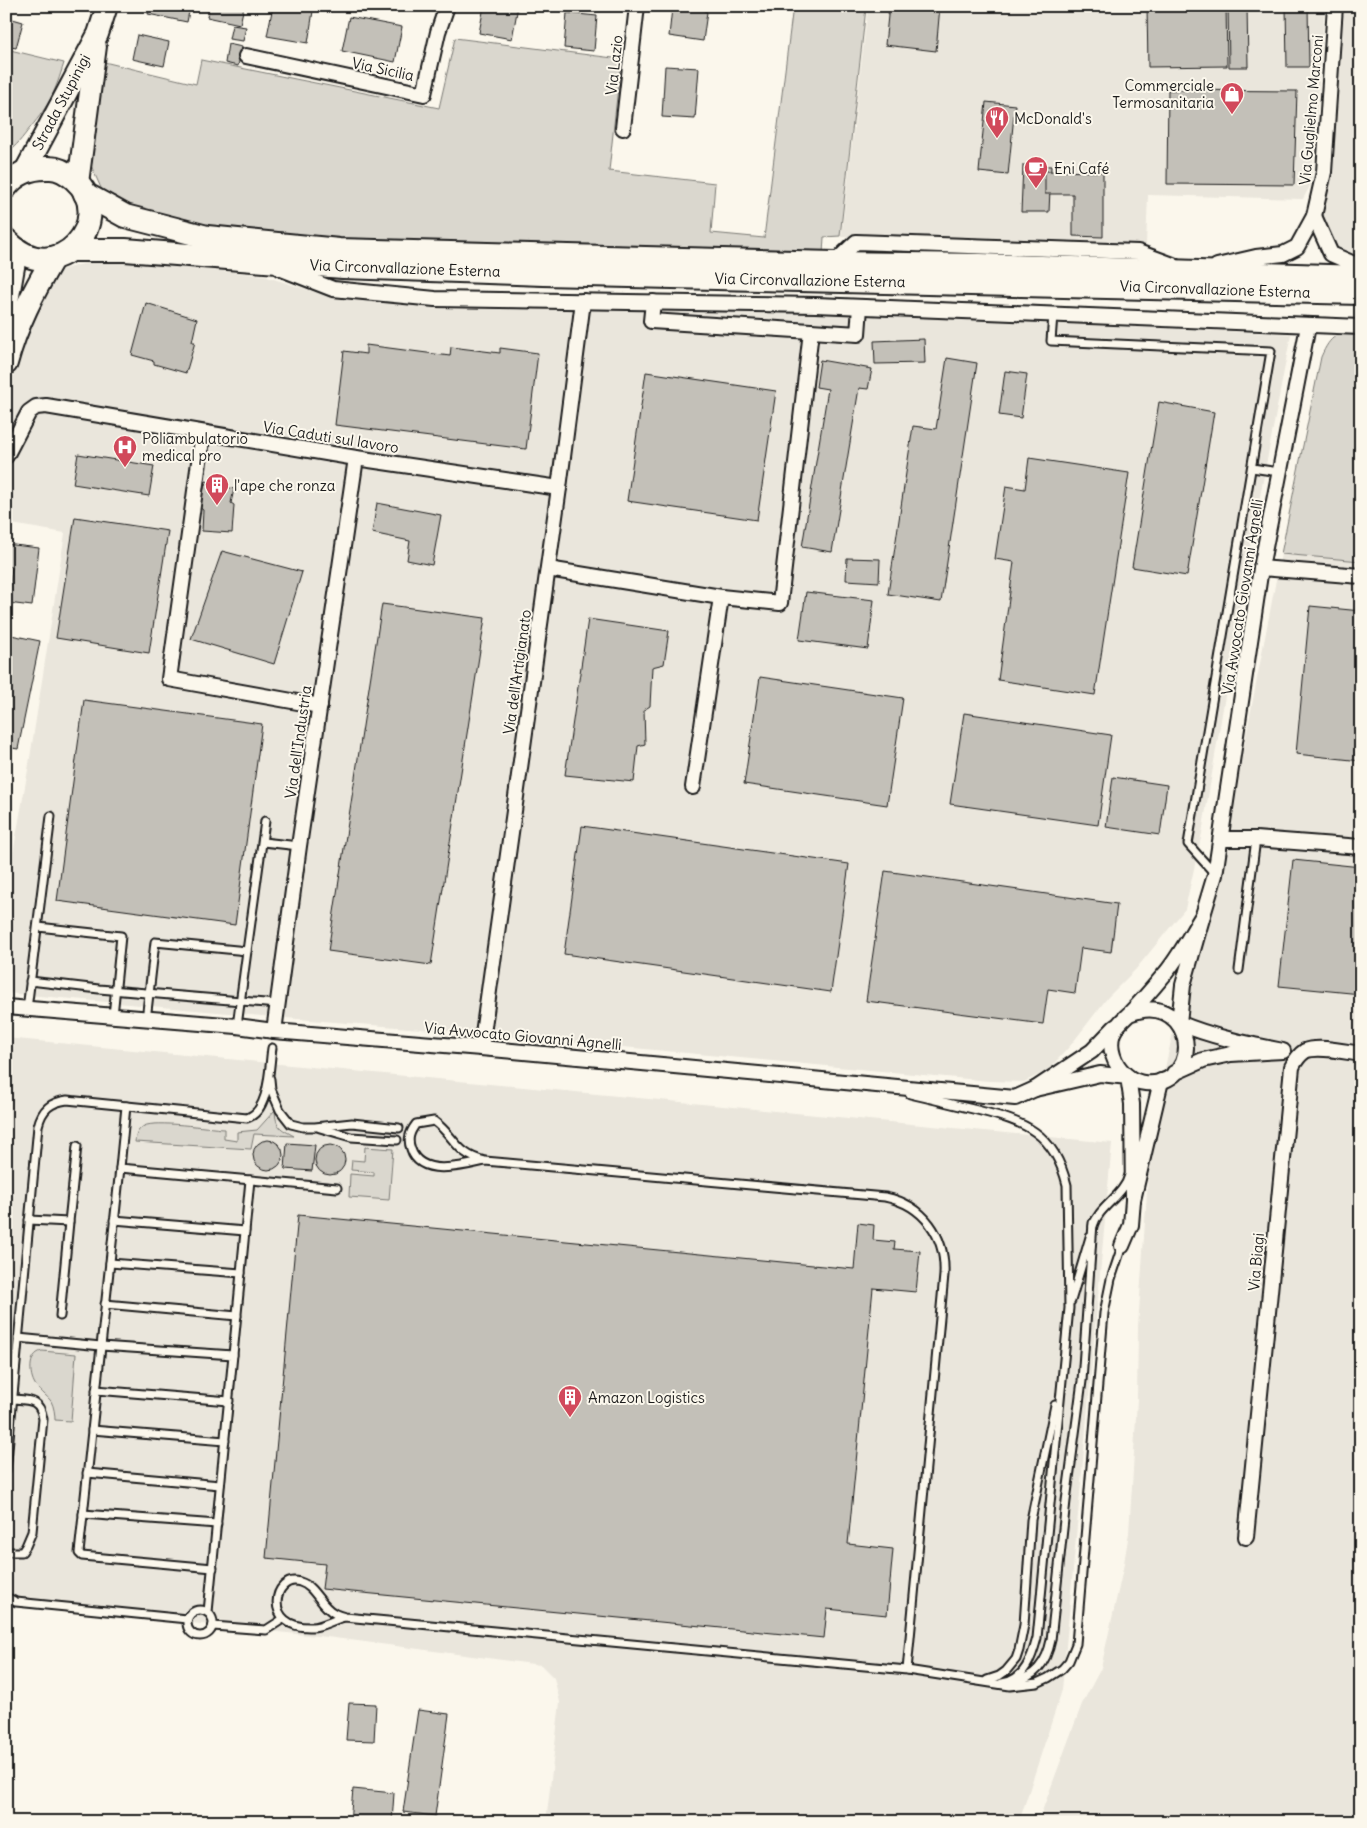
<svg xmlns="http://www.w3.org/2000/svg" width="1367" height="1828" font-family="Delius,sans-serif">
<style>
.built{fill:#eae6dc}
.green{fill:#dad7ce;stroke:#7b7a75}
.building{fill:#c3c0b8;stroke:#1c1c1c}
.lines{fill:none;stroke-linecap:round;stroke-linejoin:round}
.lane-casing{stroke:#1c1c1c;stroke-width:11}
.street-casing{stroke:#1c1c1c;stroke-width:18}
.secondary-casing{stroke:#1c1c1c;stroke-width:24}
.primary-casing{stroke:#1c1c1c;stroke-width:26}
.lane{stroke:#fbf7ec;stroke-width:7}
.street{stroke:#fbf7ec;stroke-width:14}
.secondary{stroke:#fbf7ec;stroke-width:20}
.primary{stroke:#fbf7ec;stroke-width:22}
.labels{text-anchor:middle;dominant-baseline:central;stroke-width:4;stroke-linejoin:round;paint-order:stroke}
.street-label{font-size:15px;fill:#1c1c1c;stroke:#fbf7ec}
.poi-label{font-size:15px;fill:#1c1c1c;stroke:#fbf7ec;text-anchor:start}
</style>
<rect width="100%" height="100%" fill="#fbf7ec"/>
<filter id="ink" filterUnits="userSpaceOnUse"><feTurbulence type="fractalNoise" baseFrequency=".02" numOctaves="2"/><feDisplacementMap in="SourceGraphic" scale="10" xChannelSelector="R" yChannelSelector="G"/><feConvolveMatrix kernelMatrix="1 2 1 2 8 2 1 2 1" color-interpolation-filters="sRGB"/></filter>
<g filter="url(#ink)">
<g class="built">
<polygon points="868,6 1325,6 1311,184 1303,199 1148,195 1146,245 841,237"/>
<polygon points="1339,6 1361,6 1361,259 1335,256 1315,215"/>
<polygon points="116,260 261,275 331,297 434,307 816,313 1291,334 1247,565 1202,833 1185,909 1136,969 1108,997 1070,1046 1048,1070 1024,1082 989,1081 482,1034 273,1017 6,993 6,893 29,764 65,533 6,523 6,409 17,359 47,282 60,270 94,261"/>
<polygon points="1281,554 1361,561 1361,1822 1038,1822 1082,1704 1101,1668 1123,1569 1129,1533 1133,1470 1137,1399 1138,1327 1151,1131 1181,996 1181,965 1198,947 1206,932 1212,913"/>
<polygon points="6,1038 1112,1143 1062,1690 1019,1822 546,1822 560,1702 554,1678 541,1665 327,1637 6,1604"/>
</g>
<g class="green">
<polygon points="793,6 853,6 866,8 840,236 824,237 823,254 338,242 203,228 129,208 109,198 101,188 89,161 95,103 104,62 196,84 201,60 439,108 455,38 621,59 609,171 715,183 711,233 764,238"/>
<path d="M6 49 64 63C55 92 50 104 30 128 22 138 17 146 6 153Z"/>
<path d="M1361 331V561L1281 554 1321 357C1331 334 1337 333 1361 331Z"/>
<path d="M275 1110C276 1128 280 1128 294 1136L254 1134 251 1149 135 1142C136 1135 137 1130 144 1126 156 1120 208 1128 224 1129V1139L237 1141V1132L257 1130Z"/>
<polygon points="365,1147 393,1149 389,1200 349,1197 350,1174 374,1176 374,1172 351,1170 352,1160 364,1161"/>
<path d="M42 1351 76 1354 71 1421 55 1420C55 1414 54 1407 51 1401 47 1396 41 1392 37 1387 29 1378 27 1354 42 1351Z"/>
</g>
<g class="building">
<polygon points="150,6 190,6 187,22 148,14"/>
<polygon points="209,6 244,6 240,24 207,17"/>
<polygon points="273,6 288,6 313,11 308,43 267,36"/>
<polygon points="484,6 518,6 512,39 479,33"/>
<polygon points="667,6 704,6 704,11 707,12 703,41 669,36 672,8 667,8"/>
<polygon points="889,6 940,6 936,51 885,45"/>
<polygon points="1147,6 1226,6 1227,66 1148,67"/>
<polygon points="1228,6 1247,6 1248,67 1229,67"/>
<polygon points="1286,6 1308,6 1309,67 1287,67"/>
<polygon points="567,13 597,16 594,51 564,48"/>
<polygon points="6,17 23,22 16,48 6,46"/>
<polygon points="349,17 402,27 395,62 342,51"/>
<polygon points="232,25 246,27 243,41 229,39"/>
<polygon points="137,35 169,42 164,66 132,59"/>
<polygon points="228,44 242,47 238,66 225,63"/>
<polygon points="665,66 699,68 695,119 662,117"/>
<polygon points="1168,90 1297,91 1294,185 1167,184"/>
<polygon points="986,102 1015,105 1008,175 979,172"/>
<polygon points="1023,165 1051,166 1049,212 1021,212"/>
<polygon points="1045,171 1103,172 1103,237 1073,236 1073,194 1045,194"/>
<polygon points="146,303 197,319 192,342 195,342 186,373 154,364 154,361 132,355"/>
<polygon points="924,339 925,363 875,364 874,341"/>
<polygon points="366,345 450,356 451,347 500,353 500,348 538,353 526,449 335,425 344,351 366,354"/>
<polygon points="947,358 977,363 941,602 888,594 913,426 936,429"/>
<polygon points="820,360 872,369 868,389 859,388 832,552 802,547 828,389 816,387"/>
<polygon points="1005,371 1027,374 1021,418 999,415"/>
<polygon points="646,372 776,391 757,520 627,501"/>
<polygon points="1159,402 1214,412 1187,576 1132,567"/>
<polygon points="78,454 154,466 149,496 73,484"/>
<polygon points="1029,458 1129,473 1095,695 998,680 1014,562 995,559 1006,486 1025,489"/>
<polygon points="206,481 234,489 231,503 234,505 232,533 202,531 203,510 199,507"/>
<polygon points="377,503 441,515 432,565 407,560 410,541 372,533"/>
<polygon points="75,517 168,531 149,653 56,638"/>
<polygon points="6,544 39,548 32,606 8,603 12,567 6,566"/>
<polygon points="222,551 302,572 274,664 191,639"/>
<polygon points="847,558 880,559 879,582 846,580"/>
<polygon points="806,592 874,600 868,649 799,640"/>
<polygon points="382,604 485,618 431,965 328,951"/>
<polygon points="1310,606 1361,611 1361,761 1296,754"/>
<polygon points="588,619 669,631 664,664 652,667 650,706 644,710 645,744 638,746 634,782 565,775"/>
<polygon points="6,634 40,641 18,749 6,747"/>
<polygon points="760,677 903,698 887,805 744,784"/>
<polygon points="84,700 262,724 235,925 57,901"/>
<polygon points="964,713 1111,735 1098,825 950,804"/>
<polygon points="1113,777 1167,785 1160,835 1106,827"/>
<polygon points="582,826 849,864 831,992 564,954"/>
<polygon points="1293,860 1361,867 1361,994 1279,986"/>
<polygon points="885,871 1117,904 1111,952 1081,948 1075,993 1048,989 1043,1024 866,1001"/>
<circle cx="268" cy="1155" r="15"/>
<polygon points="287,1143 315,1145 312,1171 285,1169"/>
<circle cx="330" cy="1160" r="15"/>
<polygon points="298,1215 854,1269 858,1223 874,1225 873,1240 895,1242 894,1249 920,1251 916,1292 873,1288 848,1544 893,1549 887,1615 827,1609 824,1638 322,1589 325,1564 266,1558"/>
<polygon points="349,1703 376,1704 374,1741 346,1740"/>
<polygon points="418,1710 449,1714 435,1816 403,1812"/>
<polygon points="353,1789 394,1793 392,1822 350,1822"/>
</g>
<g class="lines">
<g class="lane-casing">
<g id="lane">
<polyline points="1053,315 1051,341 1271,351 1188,844 1215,874"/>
<polyline points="1252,468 1279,472"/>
<polyline points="263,842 299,846"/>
<polyline points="38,927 121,936 113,1016"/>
<polyline points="247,951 265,821"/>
<polyline points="1239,970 1256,839"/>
<polyline points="30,981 99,989 277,1004"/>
<polyline points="27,1009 51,816"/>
<polyline points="146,1020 155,942 247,951 237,1026"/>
<polyline points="270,1079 271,1089 280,1110 291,1124 303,1127 315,1127 352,1123 399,1128"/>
<path d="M910 1094C932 1099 955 1105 977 1110 1025 1122 1054 1132 1067 1185L1069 1308 1037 1638C1032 1657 1025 1680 1002 1683"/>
<polyline points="126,1106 120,1168 337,1188"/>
<polyline points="320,1128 351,1137 397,1140"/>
<path d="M485 1161C464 1166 420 1178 411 1149 407 1139 410 1132 416 1124L434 1121C456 1137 455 1154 485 1161L885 1197C924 1205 946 1236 944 1275L907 1670"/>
<polyline points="120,1168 79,1553 82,1556 213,1568"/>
<polyline points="29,1220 69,1222 77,1146"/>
<polyline points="114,1220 245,1231"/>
<path d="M1093 1226C1099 1206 1124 1196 1129 1175"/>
<polyline points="110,1263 241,1273"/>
<polyline points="1071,1301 1090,1237"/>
<polyline points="105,1304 237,1316"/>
<polyline points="60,1316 69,1222"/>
<polyline points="18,1338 101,1346 233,1355"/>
<polyline points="96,1390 229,1401"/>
<polyline points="92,1430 225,1441"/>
<path d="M6 1471 38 1126C42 1109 51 1102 67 1100L247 1118C270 1111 269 1067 272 1048"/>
<polyline points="87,1473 220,1485"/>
<polyline points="83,1514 217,1524"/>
<path d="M6 1552H22L26 1546 32 1532 43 1419C40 1399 30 1400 13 1399"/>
<polyline points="6,1597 16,1602 187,1619"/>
<circle cx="200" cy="1623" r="13"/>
<polyline points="208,1612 250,1180"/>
<path d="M345 1617C334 1619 322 1627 312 1627 261 1629 274 1573 300 1582 315 1586 320 1606 334 1613 337 1615 342 1616 345 1617L907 1670 1010 1686 1037 1683 1048 1678 1062 1669 1069 1661 1076 1644 1104 1313 1111 1279 1122 1246"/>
<polyline points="213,1626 266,1630 283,1619"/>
<polyline points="987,1680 999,1676 1006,1671 1016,1659 1019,1650 1024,1625 1031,1520 1055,1405"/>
<path d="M1015 1681C1037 1677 1047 1660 1051 1640L1066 1501 1082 1381 1093 1223"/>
</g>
</g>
<g class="street-casing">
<g id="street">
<polyline points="246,56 424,94 438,32 447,6"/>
<polyline points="623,128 637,6"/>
<polyline points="1314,216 1331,254 1361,267"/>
<polyline points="834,263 856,242 1138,252 1173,265"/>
<polyline points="1217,266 1256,257 1283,254 1297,247 1314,216 1324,172 1335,6"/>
<polyline points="279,268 333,289 435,299 816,305 1361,327"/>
<polyline points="653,302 651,321 858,334 860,307"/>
<polyline points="203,433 169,679 320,706"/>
<polyline points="6,456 29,412 36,407 46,406 356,458 559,488"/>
<polyline points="1261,568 1361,576"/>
<polyline points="548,569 721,597 780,603 811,331"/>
<polyline points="693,787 721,597"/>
<polyline points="1221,839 1256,839 1361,847"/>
<polyline points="1203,915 1215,875 1261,568 1308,326"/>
<polyline points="6,1007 237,1026 274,1031 481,1048 1015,1098 1035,1089"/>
<path d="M1129 1014C1186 990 1207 1068 1160 1082 1148 1085 1134 1083 1125 1074 1114 1064 1108 1048 1113 1033 1117 1024 1124 1019 1130 1013 1142 1001 1153 988 1163 976 1179 958 1190 935 1203 915L1183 985 1179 1023C1212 1037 1248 1044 1283 1051L1231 1054 1203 1060 1174 1073"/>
<polyline points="1115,1027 1092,1051 1035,1089 1100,1074 1128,1077 1132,1104 1133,1200 1161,1081"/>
<polyline points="274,1031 299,846 356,458"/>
<polyline points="481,1048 559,488 583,301"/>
<polyline points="1122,1246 1131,1225 1133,1200"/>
<path d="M1246 1537 1292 1067C1295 1061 1299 1055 1305 1051 1318 1045 1346 1052 1361 1054"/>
</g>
</g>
<g class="secondary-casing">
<g id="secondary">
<polyline points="25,171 98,34 107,6"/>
<polyline points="78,183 96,46"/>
</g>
</g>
<g class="primary-casing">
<g id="primary">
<path d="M6 187C17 172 32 167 50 168 59 168 67 173 74 179 119 218 57 294 6 240"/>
<polyline points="85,194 125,216 207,237 339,250 834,263 980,265 1361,277"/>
<polyline points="71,250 125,250 343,267 543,274 1361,293"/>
<polyline points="6,307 16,250"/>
<path d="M6 363C16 325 34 291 53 258"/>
</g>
</g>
<use href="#lane" class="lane"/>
<use href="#street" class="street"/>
<use href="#secondary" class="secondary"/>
<use href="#primary" class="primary"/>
</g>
</g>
<defs>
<g id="shop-pin" transform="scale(1.25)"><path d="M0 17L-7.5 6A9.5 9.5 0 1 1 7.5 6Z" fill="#d1495b" stroke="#fbf7ec"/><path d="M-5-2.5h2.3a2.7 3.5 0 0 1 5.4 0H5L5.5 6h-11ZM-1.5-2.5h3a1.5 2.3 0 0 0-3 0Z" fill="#fff"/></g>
<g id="restaurant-pin" transform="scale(1.25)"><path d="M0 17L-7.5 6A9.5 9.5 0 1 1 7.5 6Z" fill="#d1495b" stroke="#fbf7ec"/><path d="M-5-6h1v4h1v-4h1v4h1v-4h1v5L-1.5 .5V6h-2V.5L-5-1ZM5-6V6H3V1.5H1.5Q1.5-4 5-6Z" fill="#fff"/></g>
<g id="cafe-pin" transform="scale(1.25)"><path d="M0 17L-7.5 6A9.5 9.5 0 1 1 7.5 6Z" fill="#d1495b" stroke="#fbf7ec"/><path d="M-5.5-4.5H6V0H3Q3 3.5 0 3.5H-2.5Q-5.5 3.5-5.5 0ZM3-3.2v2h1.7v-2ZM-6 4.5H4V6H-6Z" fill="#fff"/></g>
<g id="hospital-pin" transform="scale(1.25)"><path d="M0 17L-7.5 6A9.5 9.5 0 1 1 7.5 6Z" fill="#d1495b" stroke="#fbf7ec"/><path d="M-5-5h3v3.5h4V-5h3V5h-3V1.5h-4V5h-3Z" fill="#fff"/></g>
<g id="building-pin" transform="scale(1.25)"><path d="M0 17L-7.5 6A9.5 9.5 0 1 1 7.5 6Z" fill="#d1495b" stroke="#fbf7ec"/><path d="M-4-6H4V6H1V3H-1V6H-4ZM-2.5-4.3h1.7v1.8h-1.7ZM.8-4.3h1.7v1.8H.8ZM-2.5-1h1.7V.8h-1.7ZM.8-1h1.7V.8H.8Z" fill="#fff"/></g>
</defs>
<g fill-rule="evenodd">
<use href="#shop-pin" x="1232" y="94"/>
<use href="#restaurant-pin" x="997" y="118"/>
<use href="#cafe-pin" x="1036" y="168"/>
<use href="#hospital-pin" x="125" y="447"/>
<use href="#building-pin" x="217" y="485"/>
<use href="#building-pin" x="570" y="1397"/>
</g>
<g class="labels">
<g class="street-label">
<text transform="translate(614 65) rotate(-84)">Via Lazio</text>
<text transform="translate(383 69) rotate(12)">Via Sicilia</text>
<text transform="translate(61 102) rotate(-62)">Strada Stupinigi</text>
<text transform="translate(1311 110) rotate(-85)">Via Guglielmo Marconi</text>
<text transform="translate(405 268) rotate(2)">Via Circonvallazione Esterna</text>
<text transform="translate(810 280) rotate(1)">Via Circonvallazione Esterna</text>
<text transform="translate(1215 289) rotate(2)">Via Circonvallazione Esterna</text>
<text transform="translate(331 437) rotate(9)">Via Caduti sul lavoro</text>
<text transform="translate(1242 597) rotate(-81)">Via Avvocato Giovanni Agnelli</text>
<text transform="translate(517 672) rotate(-82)">Via dell'Artigianato</text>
<text transform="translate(298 742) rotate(-82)">Via dell'Industria</text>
<text transform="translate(523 1036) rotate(5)">Via Avvocato Giovanni Agnelli</text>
<text transform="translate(1256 1262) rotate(-85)">Via Biagi</text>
</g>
<g class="poi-label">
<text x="1214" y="85" text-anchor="end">Commerciale<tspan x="1214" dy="17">Termosanitaria</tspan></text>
<text x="1014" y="118">McDonald's</text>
<text x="1054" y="168">Eni Café</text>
<text x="142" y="438">Poliambulatorio<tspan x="142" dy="17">medical pro</tspan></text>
<text x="234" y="485">l'ape che ronza</text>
<text x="588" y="1397">Amazon Logistics</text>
</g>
</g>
<rect width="1367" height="1828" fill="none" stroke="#fbf7ec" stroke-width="25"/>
<rect x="12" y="12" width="1342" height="1803" fill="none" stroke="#1c1c1c" stroke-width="2" filter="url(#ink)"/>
</svg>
